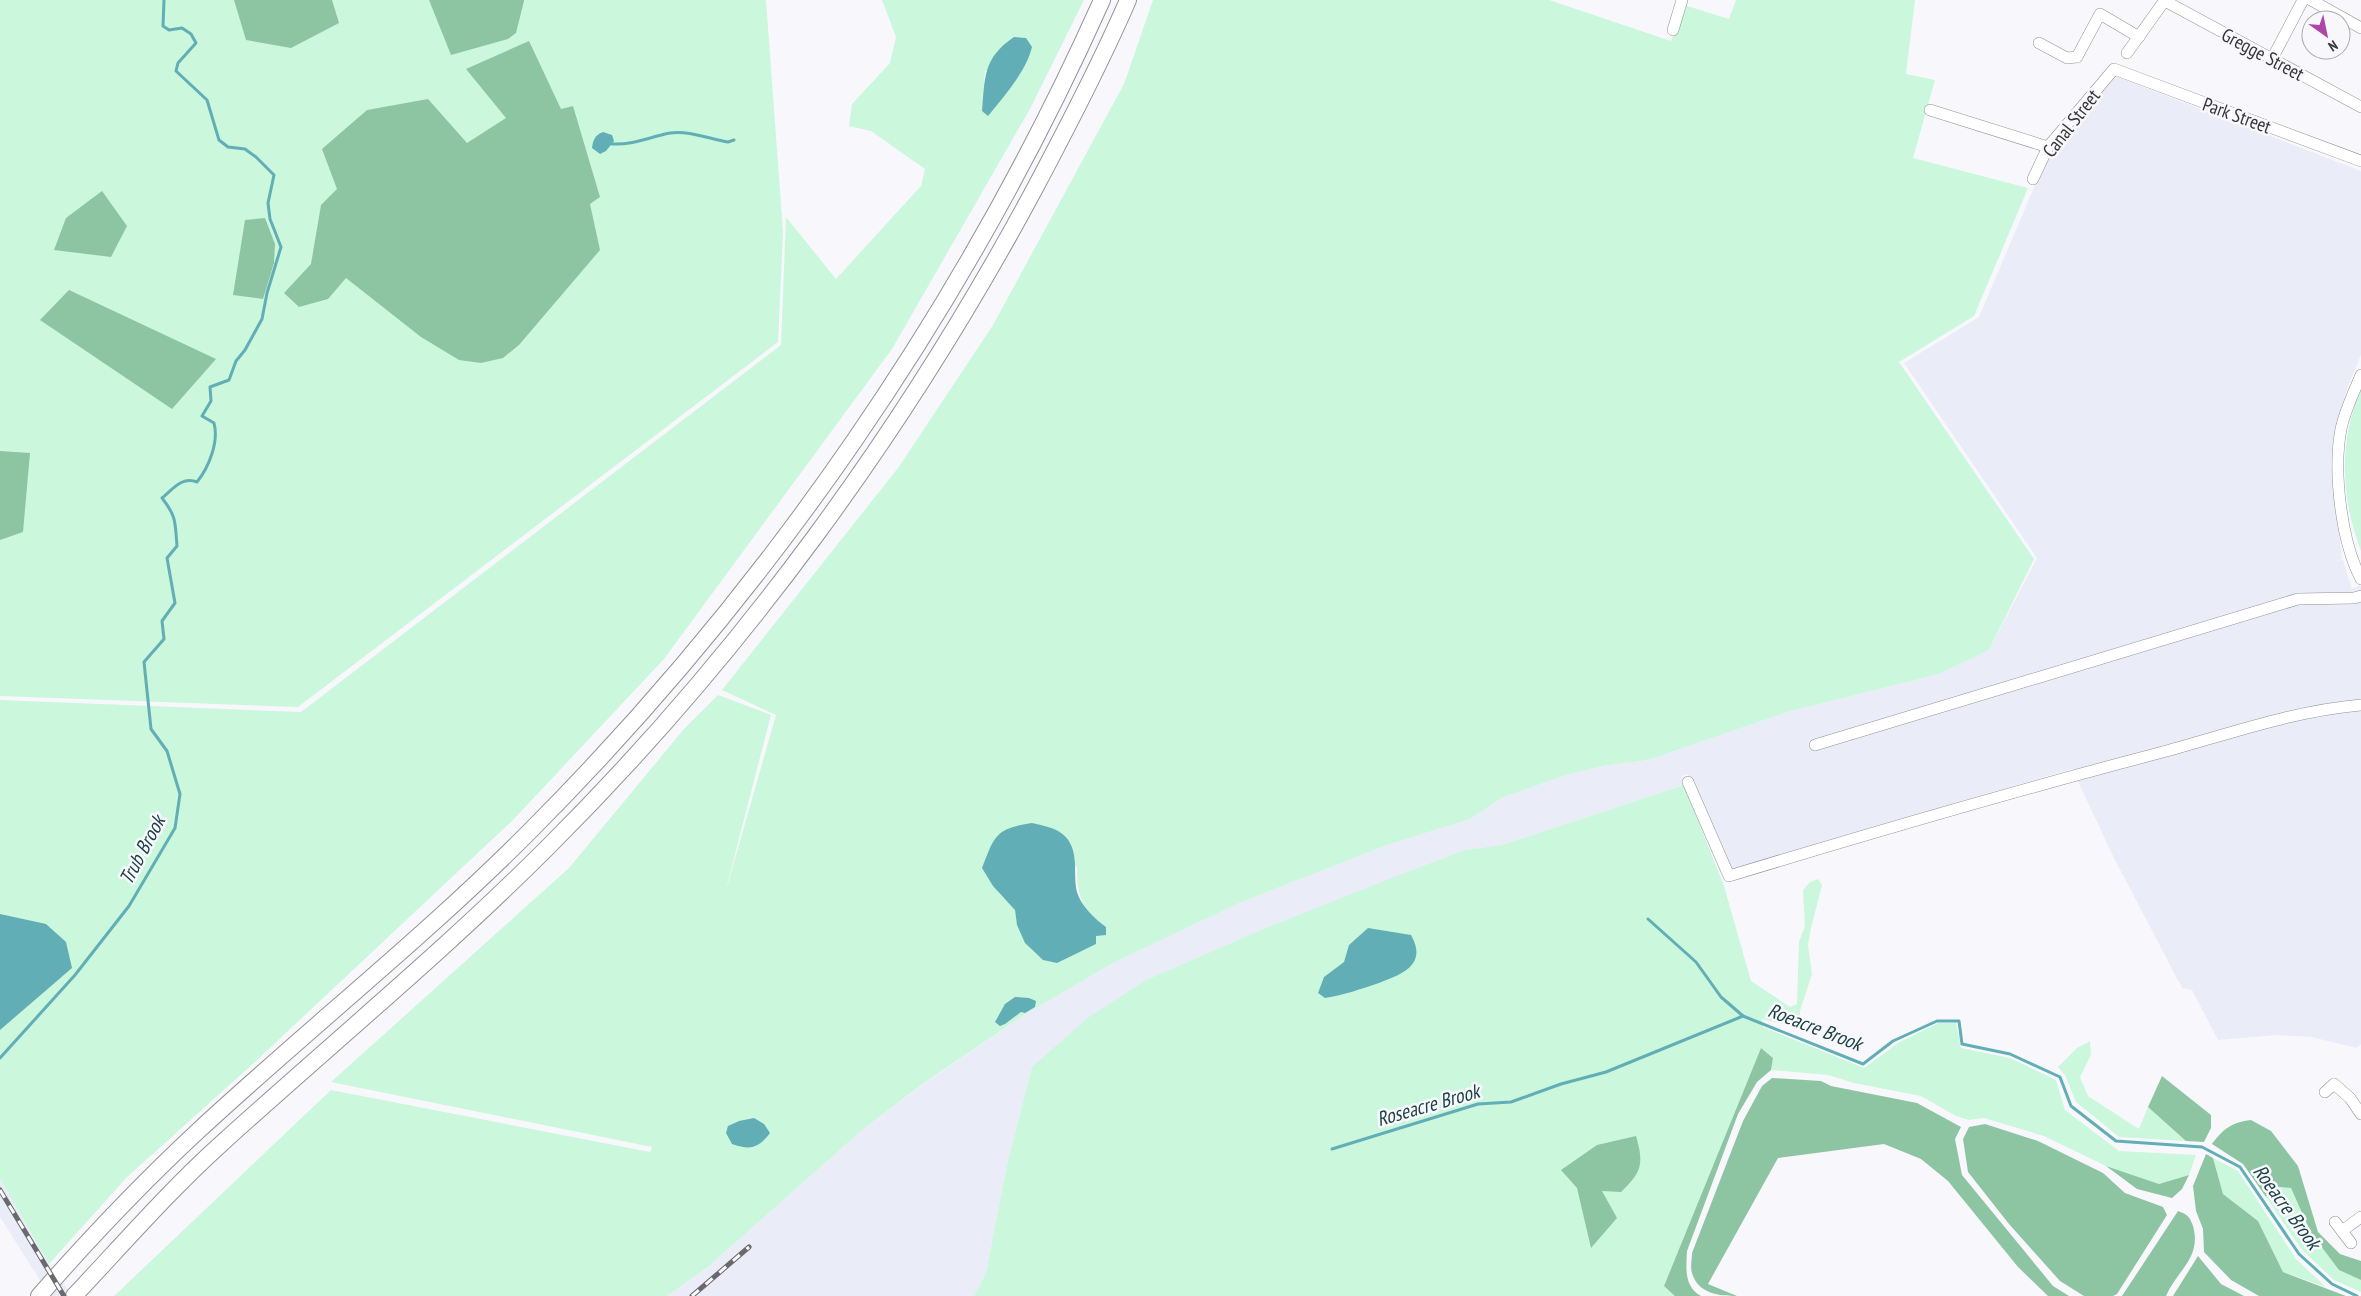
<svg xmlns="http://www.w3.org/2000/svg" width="2361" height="1296" font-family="'PT Sans Narrow',sans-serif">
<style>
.built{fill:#eaecf8}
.green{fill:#cbf7dc;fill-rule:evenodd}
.forest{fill:#8dc5a3}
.water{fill:#62aeb6}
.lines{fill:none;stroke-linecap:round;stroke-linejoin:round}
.stream{stroke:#62aeb6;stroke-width:3}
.minor-casing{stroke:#929396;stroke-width:12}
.highway-casing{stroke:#929396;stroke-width:18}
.minor{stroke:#fff;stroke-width:11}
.highway{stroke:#fff;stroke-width:16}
.rail-casing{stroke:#6a6a6d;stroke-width:5}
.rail{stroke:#f8f8fc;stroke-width:3;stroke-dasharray:9;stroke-linecap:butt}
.labels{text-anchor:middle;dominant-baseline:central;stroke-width:5;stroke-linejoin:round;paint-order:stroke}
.street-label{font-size:19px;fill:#363638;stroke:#f8f8fc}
.water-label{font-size:20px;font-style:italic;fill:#1d4245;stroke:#f8f8fc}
</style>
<rect width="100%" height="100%" fill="#f8f8fc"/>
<g class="built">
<polygon points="2115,76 2361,171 2361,355 2348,386 2337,425 2331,465 2342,559 2335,561 2343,560 2352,589 2360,585 2361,587 2361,1044 2357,1048 2311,1037 2276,1035 2218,1040 2192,990 2182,988 2114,858 2072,769 1955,803 1775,860 1735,869 1726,868 1688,774 1681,776 1684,785 1502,845 1465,850 1263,929 1146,980 1032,1067 1007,1165 986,1273 974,1296 667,1296 709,1266 862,1130 925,1083 1024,1015 1113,963 1239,903 1387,845 1470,819 1501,798 1563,776 1602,766 1648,760 1787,712 1939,674 1989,650 2037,558 1904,363 1979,317 2044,164"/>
<polygon points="0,1179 49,1264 73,1296 50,1296 0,1217"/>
</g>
<g class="green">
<polygon points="0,0 766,0 783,232 778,342 298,707 0,696"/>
<path d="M882 0H1084L1030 109 892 349 664 659 513 820 257 1060 126 1178 49 1264 0 1179V700L301 712 781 345 786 217 836 279 921 186 925 169 871 131 849 126 852 104 890 63 896 37ZM1023 68 988 115 982 111 985 71Z"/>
<path d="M1153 0H1549L1671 41 1684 5 1729 19 1736 0H1915L1906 74 1935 80 1913 158 2028 188 1974 316 1899 362 2034 559 1989 650 1939 674 1787 712 1648 760 1602 766 1563 776 1501 798 1470 819 1387 845 1239 903 1113 963 1024 1015 924 1083 862 1130 709 1266 667 1296H114L331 1090 650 1152 652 1147 331 1082 569 868 684 729 718 695 771 715 724 897 776 715 722 690 898 468 993 325 1124 84ZM1077 866C1077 896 1081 909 1106 927L1057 963C1030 957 1018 936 1015 910Z"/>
<path d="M2361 390V551C2341 498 2338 442 2361 390Z"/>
<polygon points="1684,785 1724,886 1751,981 1790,1007 1797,1004 1799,942 1805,926 1803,890 1810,882 1818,879 1822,885 1811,928 1808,945 1812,974 1800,1011 1801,1029 1762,1019 1763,1027 1864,1068 1898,1043 1938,1023 1956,1023 1961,1048 2010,1058 2056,1080 2065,1110 2119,1151 2196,1155 2189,1175 2159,1184 2106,1166 2044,1136 1984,1118 1969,1120 1956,1116 1921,1096 1854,1083 1828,1075 1771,1070 1773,1058 1761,1048 1664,1286 1680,1296 974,1296 986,1273 1007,1165 1032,1067 1089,1017 1146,980 1263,929 1384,881 1465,850 1502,845"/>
<polygon points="2090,1041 2091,1055 2080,1077 2088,1096 2139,1129 2148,1107 2186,1141 2119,1137 2076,1102 2065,1075 2058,1067 2077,1048"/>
<polygon points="2213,1158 2238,1171 2296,1259 2326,1287 2283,1272 2258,1221 2223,1194"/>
<polygon points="2271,1185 2291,1188 2311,1233 2339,1270 2361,1280 2361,1292 2334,1280 2302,1250 2266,1197"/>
</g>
<g class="forest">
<polygon points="234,0 332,0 339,23 291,48 246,40"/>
<polygon points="429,0 524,0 524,1 516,33 508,39 451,55"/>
<polygon points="529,41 561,109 573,106 600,197 590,204 600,250 519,345 503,358 481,363 459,360 421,337 346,278 328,299 299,307 284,293 311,264 321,205 337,189 322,149 367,110 428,99 467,143 506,118 466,69"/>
<polygon points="102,191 127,226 111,257 54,250 66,218"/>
<polygon points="265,218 275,244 274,263 263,299 233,295 245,220"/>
<polygon points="69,290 216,359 172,409 40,320"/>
<polygon points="0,451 30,453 23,532 0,540"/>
<path d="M1761 1048 1773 1058 1771 1070 1757 1082 1738 1114 1687 1251C1686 1268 1684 1287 1701 1296H1675L1664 1286Z"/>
<polygon points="2162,1076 2211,1115 2211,1128 2204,1142 2186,1141 2148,1107"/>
<path d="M1772 1078 1821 1081 1831 1086 1917 1103 1961 1127 1955 1139 1962 1175 2053 1286 2069 1296H2048L2018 1267 1948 1181 1921 1159 1884 1144 1778 1158 1708 1284 1737 1296C1720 1296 1698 1294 1692 1273 1690 1268 1692 1259 1692 1253L1743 1121 1762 1086Z"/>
<path d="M2251 1120 2271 1131 2298 1166 2318 1232 2340 1254 2361 1261V1280L2339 1270 2311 1233 2291 1188 2271 1186 2266 1197 2243 1164 2212 1144C2223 1129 2232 1122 2251 1120Z"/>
<polygon points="1985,1124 2038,1141 2103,1173 2125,1193 2163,1207 2167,1215 2117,1294 2113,1296 2084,1296 2060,1281 2009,1224 1968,1172 1963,1139 1969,1127"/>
<path d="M1636 1136C1644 1164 1642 1172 1621 1192L1602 1191 1617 1218 1591 1248 1577 1188 1561 1170 1597 1145Z"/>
<polygon points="2206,1154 2213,1158 2223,1194 2258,1221 2283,1272 2346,1296 2259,1296 2231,1280 2204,1252 2203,1229 2196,1211 2193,1186"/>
<polygon points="2106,1166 2159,1184 2189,1175 2182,1189 2172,1198 2137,1189"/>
<path d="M2178 1211C2187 1214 2190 1217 2193 1226 2202 1258 2177 1270 2166 1296H2122Z"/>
<polygon points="2198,1256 2221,1284 2244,1296 2173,1296"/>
</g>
<g class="water">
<path d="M1014 37 1026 38 1032 47C1026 72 1004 96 988 116L982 111C985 77 983 58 1014 37Z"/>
<path d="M603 132 612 135 614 141 606 151 600 154 592 148C593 140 595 135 603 132Z"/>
<path d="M1032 823C1040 825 1051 827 1058 831 1082 845 1072 872 1077 892 1081 906 1095 919 1106 927V935L1096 936V944L1057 963 1043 960 1025 943 1017 925 1015 910 993 886 982 868C995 835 995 829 1032 823Z"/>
<polygon points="0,914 46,924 66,942 72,968 0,1030"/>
<path d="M1368 928 1411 935C1428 965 1402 974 1379 983 1361 989 1344 995 1325 998L1318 993 1324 977 1344 962 1349 945Z"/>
<polygon points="1015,997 1029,998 1036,1001 1035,1007 1025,1013 1021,1012 1005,1024 1000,1026 995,1022 1005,1004"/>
<path d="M754 1118 764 1124 770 1133C758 1149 750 1150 732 1144L726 1133 728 1126 739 1121Z"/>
</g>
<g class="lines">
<g class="stream">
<path d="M612 144C635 145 649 137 670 133 688 130 710 139 728 142L734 140"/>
<polyline points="1648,919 1696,962 1721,997 1743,1016"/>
<path d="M0 1058 75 975 129 906 175 828 180 794 167 751 151 729 144 662 164 639 162 621 175 603 167 558 177 546C175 523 177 517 162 498 173 489 182 476 197 482 209 467 219 442 214 423L202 416 211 401 210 387 229 380 236 361 245 350 262 319 267 293 281 247 270 219 268 203 274 175 256 157 245 149 228 147 219 140 207 100 176 71 178 63 196 43 191 34 182 28 169 30 163 26 164 0"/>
<polyline points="1332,1149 1478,1104 1511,1102 1561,1084 1606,1072 1743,1016 1863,1064 1893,1041 1937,1021 1959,1021 1962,1044 2010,1054 2060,1077 2071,1106 2116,1141 2202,1147 2240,1167 2299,1254 2332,1284 2357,1296"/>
</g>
<g class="minor-casing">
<g id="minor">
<polyline points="2311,0 2361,28"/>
<polyline points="2165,1 2361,107"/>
<polyline points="1673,30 1682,0"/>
<polyline points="2039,43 2067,58 2077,57 2100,14 2139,37"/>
<polyline points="2127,53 2165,0"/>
<polyline points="2272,59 2303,0"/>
<polyline points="1930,110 2048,147"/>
<polyline points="2033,179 2048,147 2114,69 2361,161"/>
<path d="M2361 375C2354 392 2345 410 2341 429 2333 471 2341 541 2361 579"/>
<polyline points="1815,745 2298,599 2354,598 2361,596"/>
<path d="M1688 782 1729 876C1871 833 2014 791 2159 753 2226 735 2292 711 2361 705"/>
<polyline points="2325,1092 2334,1084 2350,1098 2361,1114"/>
<polyline points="2335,1222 2351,1243"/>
<polyline points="2342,1231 2361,1217"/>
</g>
</g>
<g class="highway-casing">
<g id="highway">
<path d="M39 1296C89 1239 142 1183 198 1131 308 1029 426 936 532 829 769 591 965 307 1102 0"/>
<path d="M74 1296C122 1245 169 1191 221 1144 330 1045 443 952 547 848 741 655 905 430 1034 190 1067 128 1100 65 1128 0"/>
</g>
</g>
<use href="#minor" class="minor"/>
<use href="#highway" class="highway"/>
<g class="rail-casing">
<g id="rail">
<polyline points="0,1190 64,1296"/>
<polyline points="692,1296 749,1247"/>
</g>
</g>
<use href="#rail" class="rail"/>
</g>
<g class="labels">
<g class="street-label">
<text transform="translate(2263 54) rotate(28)">Gregge Street</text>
<text transform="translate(2237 115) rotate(20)">Park Street</text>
<text transform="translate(2071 123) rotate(-52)">Canal Street</text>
</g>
<g class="water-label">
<text transform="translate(142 850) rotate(-62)">Trub Brook</text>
<text transform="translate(1815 1027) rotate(21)">Roeacre Brook</text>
<text transform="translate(1428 1105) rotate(-16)">Roseacre Brook</text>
<text transform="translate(2287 1207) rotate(54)">Roeacre Brook</text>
</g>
</g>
<g transform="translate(2326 35) rotate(147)"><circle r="24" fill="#f8f8fc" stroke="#aaaaae"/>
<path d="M0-4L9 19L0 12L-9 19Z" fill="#ae46a8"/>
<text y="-8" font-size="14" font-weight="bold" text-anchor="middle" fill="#363638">N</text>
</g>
</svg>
